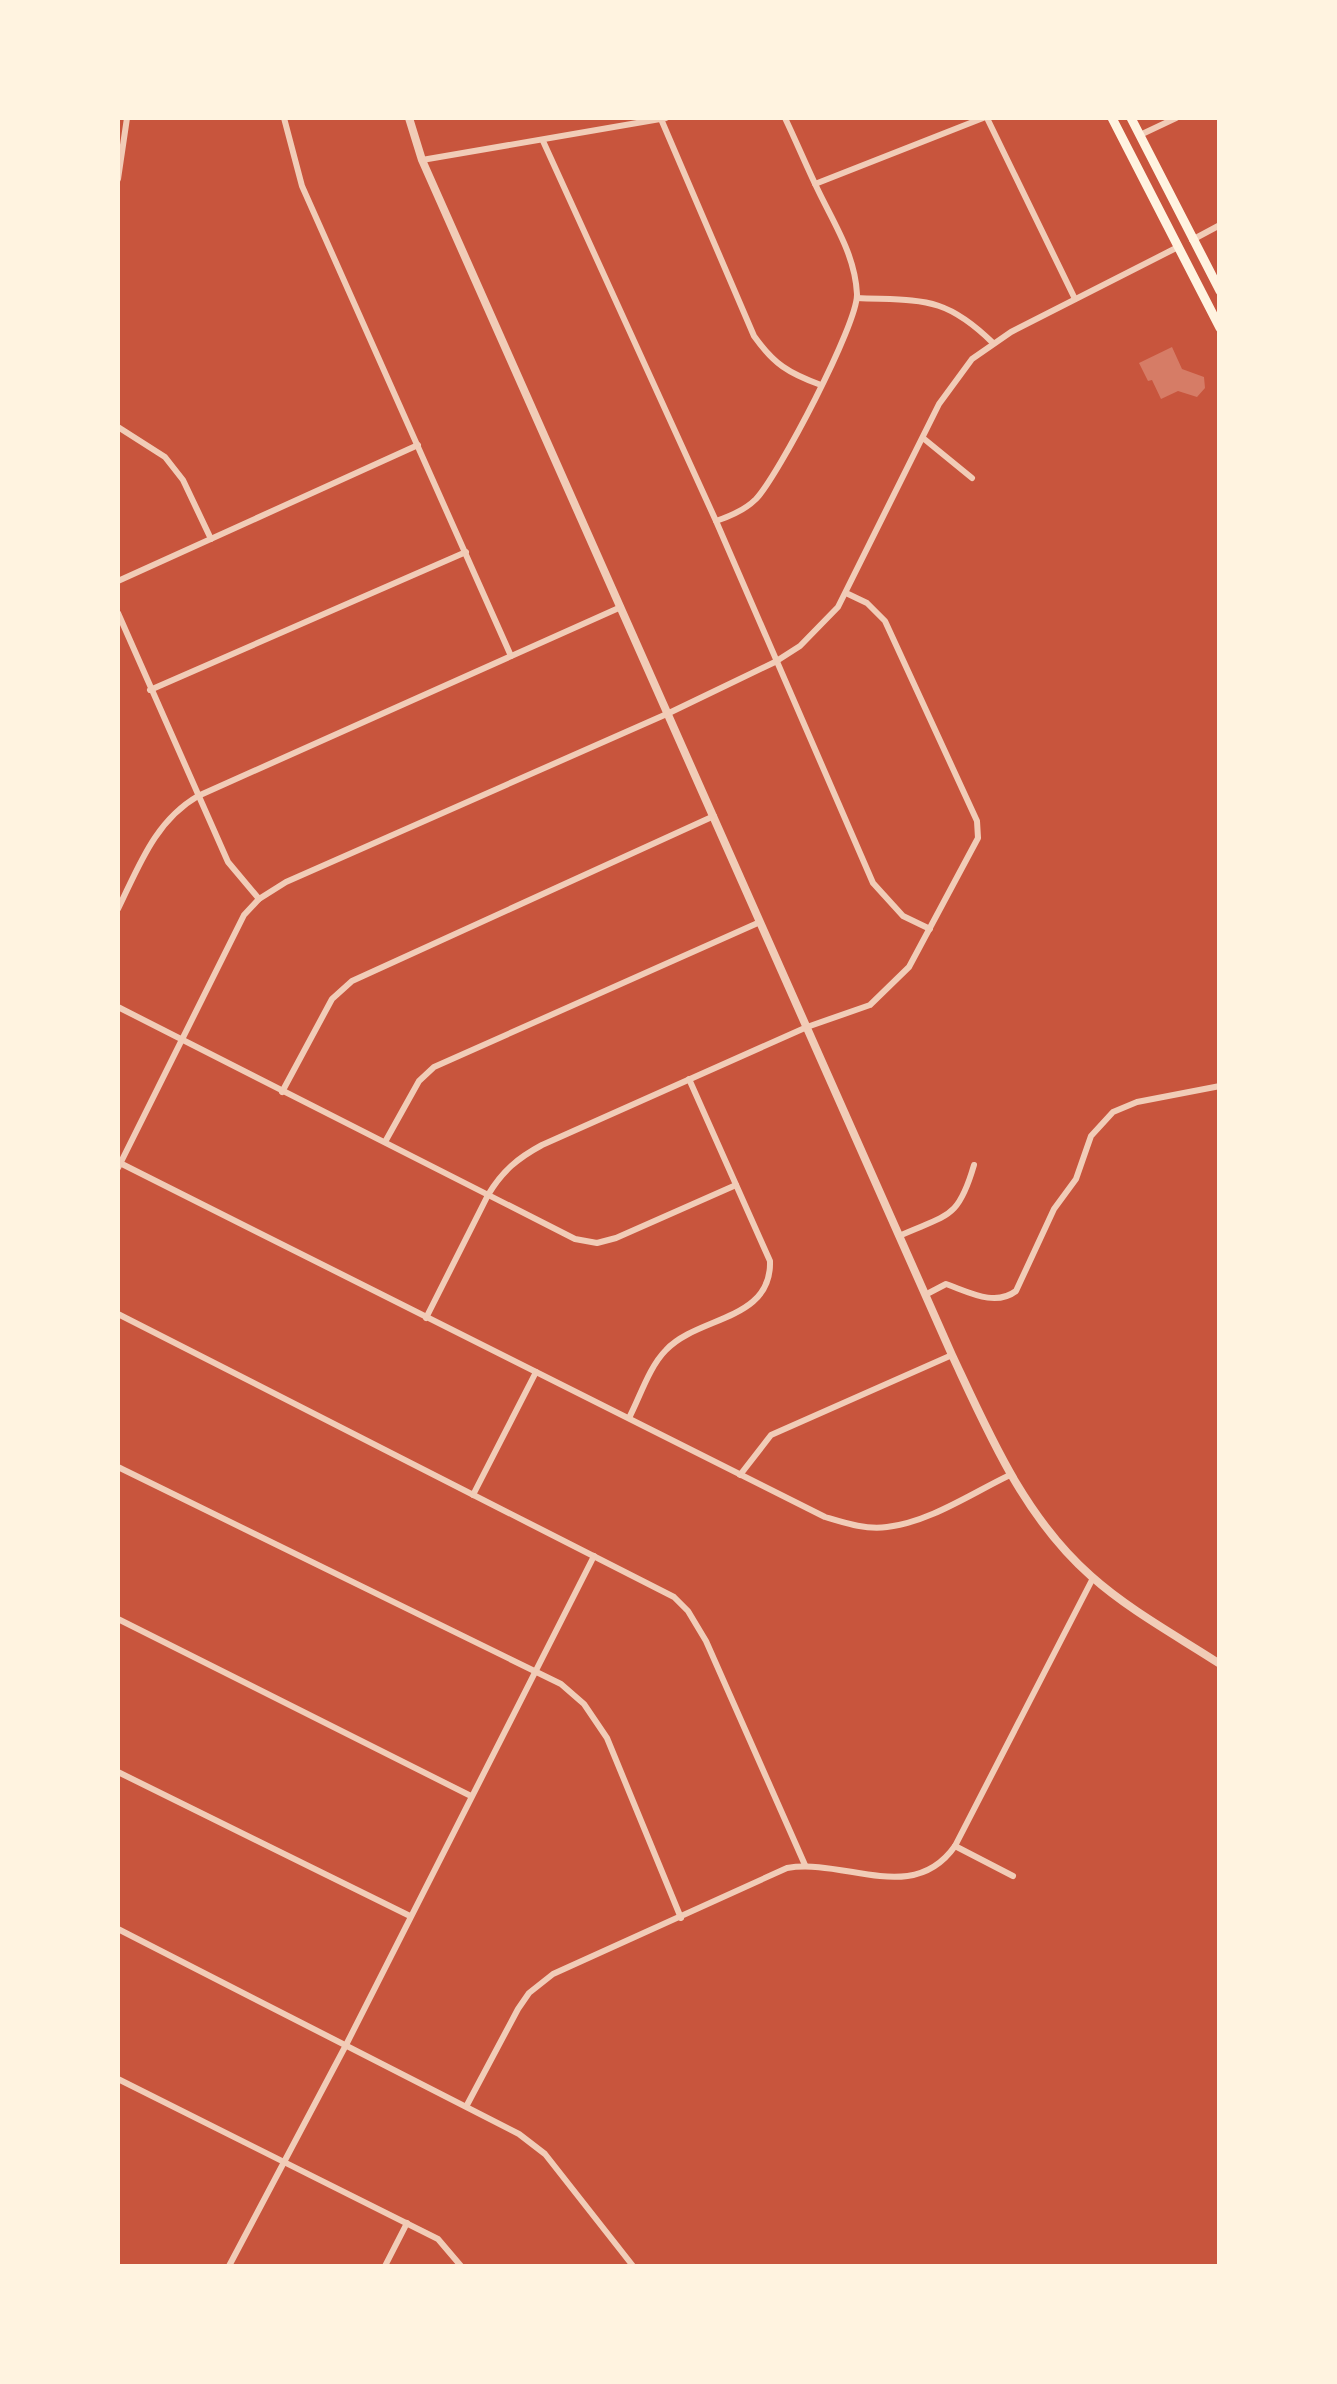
<svg xmlns="http://www.w3.org/2000/svg" width="1337" height="2384" font-family="Spectral,serif">
<style>
.building{fill:#d67c66}
.lines{fill:none;stroke-linecap:round;stroke-linejoin:round}
.minor{stroke:#f1ccb7;stroke-width:6}
.tertiary{stroke:#f1ccb7;stroke-width:8}
.primary{stroke:#fff3e0;stroke-width:9}
</style>
<rect width="100%" height="100%" fill="#c8553d"/>
<polygon class="building" points="1172,347 1182,369 1204,377 1205,388 1197,397 1178,391 1161,399 1152,380 1148,381 1139,363"/>
<g class="lines">
<g class="minor">
<polyline points="284,118 302,186 511,656"/>
<polyline points="987,118 1075,299"/>
<path d="M661 119 754 336C774 364 788 373 821 385"/>
<polyline points="1140,135 1176,118"/>
<polyline points="543,141 716,521 873,883 903,916 930,929"/>
<polyline points="422,160 666,118"/>
<polyline points="118,179 127,118"/>
<polyline points="815,184 983,118"/>
<polyline points="1192,240 1220,225"/>
<path d="M857 298C922 301 944 295 993 343"/>
<polyline points="118,427 165,457 183,480 211,539"/>
<polyline points="923,438 972,478"/>
<path d="M716 521C731 516 745 510 756 499 778 476 858 324 857 294 855 254 833 222 817 188 806 165 796 141 785 118"/>
<polyline points="118,581 418,445"/>
<polyline points="118,613 228,862 259,899"/>
<polyline points="150,690 466,552"/>
<path d="M118 909C139 866 155 821 198 796L621 607"/>
<polyline points="118,1007 575,1239 597,1243 616,1238 736,1185"/>
<polyline points="282,1092 332,999 352,981 714,816"/>
<polyline points="385,1142 419,1081 434,1067 760,922"/>
<path d="M118 1162 825 1517C845 1523 866 1530 887 1527 930 1522 972 1493 1010 1475"/>
<polyline points="118,1168 244,915 259,899 286,882 669,713 775,662 800,646 838,607 939,404 972,359 1011,332 1178,247"/>
<path d="M899 1236C948 1214 958 1220 974 1165"/>
<path d="M925 1295 946 1284C969 1292 995 1307 1016 1291L1054 1209 1076 1179 1091 1136 1113 1112 1137 1102 1220 1086"/>
<polyline points="118,1314 674,1597 688,1611 706,1641 805,1865"/>
<path d="M426 1318 488 1195C502 1171 518 1158 542 1145L807 1027 870 1005 909 967 978 838 977 821 885 621 867 603 846 593"/>
<path d="M629 1418C640 1397 649 1367 666 1350 698 1316 772 1321 770 1261L689 1079"/>
<polyline points="118,1467 561,1684 584,1704 607,1738 681,1918"/>
<polyline points="740,1475 771,1435 952,1355"/>
<polyline points="473,1495 536,1372"/>
<polyline points="118,1619 471,1796"/>
<polyline points="118,1772 410,1916"/>
<polyline points="955,1846 1013,1876"/>
<polyline points="118,1929 519,2134 545,2154 633,2266"/>
<polyline points="118,2079 438,2239 461,2266"/>
<path d="M467 2105 518 2009 529 1993 553 1974 787 1868C846 1858 913 1906 955 1846L1093 1578"/>
<polyline points="229,2266 346,2045 594,1556"/>
<polyline points="385,2266 407,2223"/>
</g>
<path class="tertiary" d="M409 118 422 160 952 1355C989 1434 1024 1517 1091 1576 1129 1610 1177 1636 1220 1664"/>
<g class="primary">
<polyline points="1112,118 1220,328"/>
<polyline points="1131,118 1220,291"/>
</g>
</g>
<rect width="1337" height="2384" fill="none" stroke="#fff3e0" stroke-width="240"/>
</svg>
